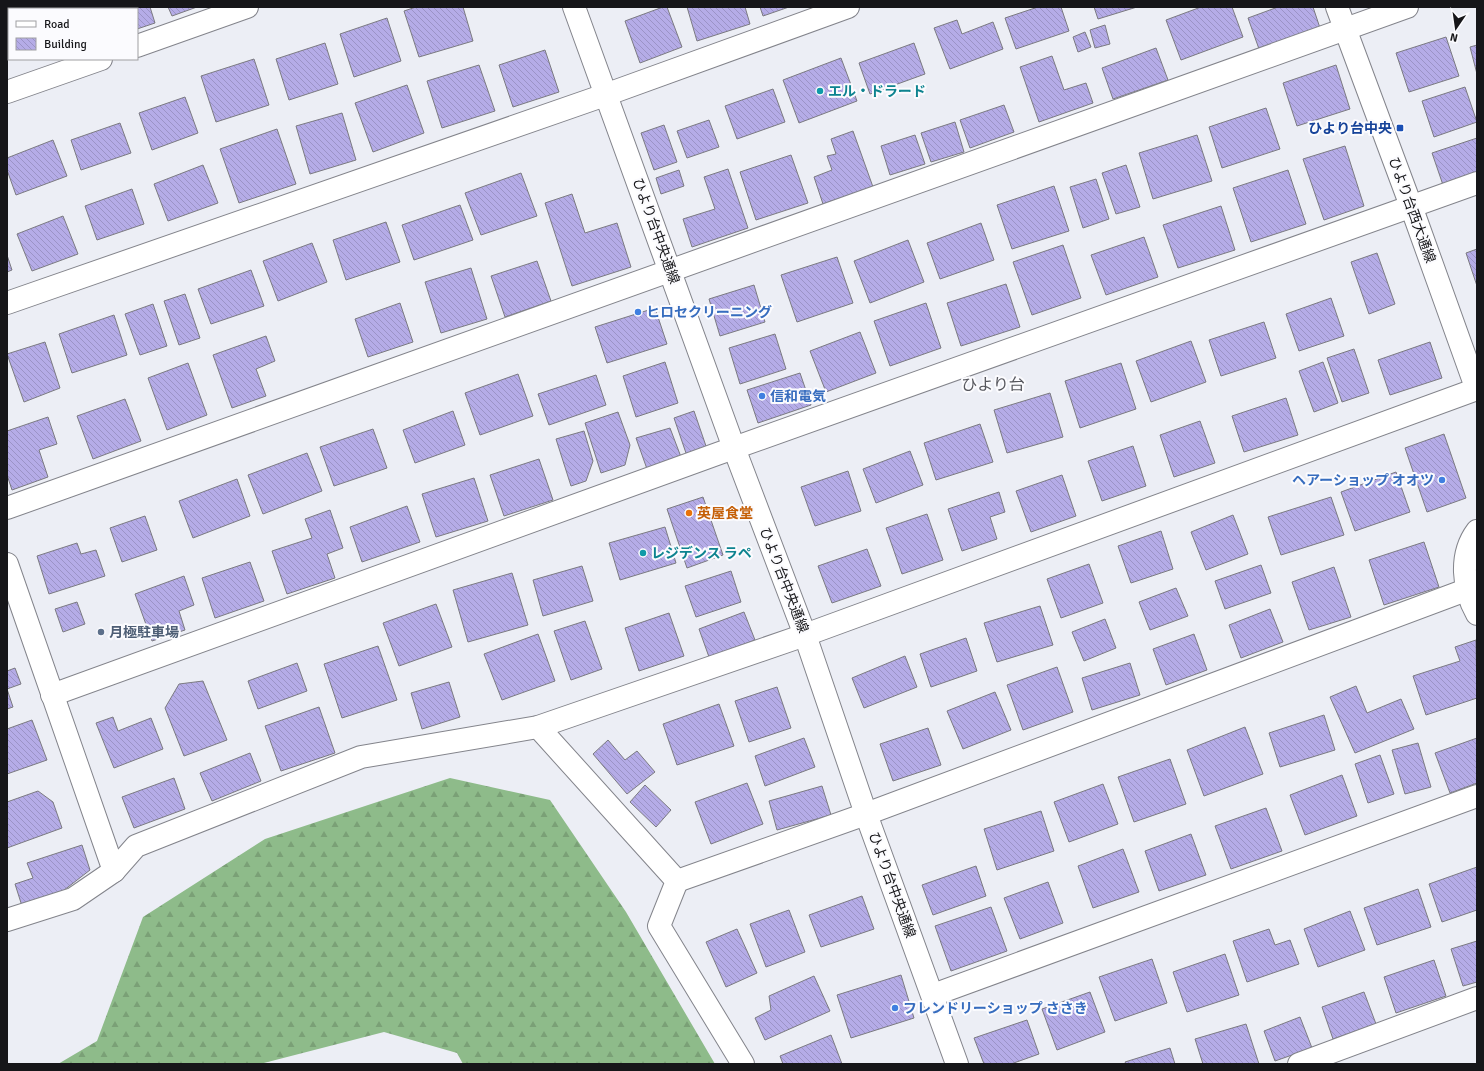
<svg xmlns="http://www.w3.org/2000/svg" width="1484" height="1071" font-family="Signika,'Noto Sans JP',sans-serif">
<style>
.forest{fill:url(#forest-firs)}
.building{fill:url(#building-back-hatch);stroke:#7b7a81}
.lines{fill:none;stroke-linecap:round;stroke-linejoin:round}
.street-casing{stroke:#83848b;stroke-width:24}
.secondary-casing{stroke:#83848b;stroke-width:24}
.street{stroke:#fff;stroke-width:22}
.secondary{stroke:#fff;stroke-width:22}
.culture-dot{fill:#0f9aa8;stroke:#fbfbfe;stroke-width:1.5}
.transit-dot{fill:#1a4fb4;stroke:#fbfbfe;stroke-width:1.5}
.shop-dot{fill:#3f7fe0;stroke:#fbfbfe;stroke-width:1.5}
.food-dot{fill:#e8710a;stroke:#fbfbfe;stroke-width:1.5}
.service-dot{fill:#5c6f8a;stroke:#fbfbfe;stroke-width:1.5}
.labels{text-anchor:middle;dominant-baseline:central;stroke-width:4;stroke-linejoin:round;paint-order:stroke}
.culture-label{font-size:14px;font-weight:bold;fill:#0d838f;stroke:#fbfbfe;text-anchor:start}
.transit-label{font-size:14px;font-weight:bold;fill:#164399;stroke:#fbfbfe;text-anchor:end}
.street-label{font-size:14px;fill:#161619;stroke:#fbfbfe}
.shop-label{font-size:14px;font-weight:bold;fill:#366cbe;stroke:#fbfbfe;text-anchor:start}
.food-label{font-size:14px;font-weight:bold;fill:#c56008;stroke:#fbfbfe;text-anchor:start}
.service-label{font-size:14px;font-weight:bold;fill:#4e5e75;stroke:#fbfbfe;text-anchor:start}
.quarter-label{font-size:16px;fill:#56575d;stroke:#fbfbfe}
</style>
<defs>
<pattern id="forest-firs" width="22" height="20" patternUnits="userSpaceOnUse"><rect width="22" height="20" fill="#8ebb8a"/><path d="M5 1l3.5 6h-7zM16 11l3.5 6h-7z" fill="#7aa076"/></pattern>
<pattern id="building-back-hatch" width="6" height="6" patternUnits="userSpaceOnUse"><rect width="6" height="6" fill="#b5ace7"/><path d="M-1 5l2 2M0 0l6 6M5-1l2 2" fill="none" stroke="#9b93c6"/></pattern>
</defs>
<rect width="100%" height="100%" fill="#eceef5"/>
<polygon class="forest" points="450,778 550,800 626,912 715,1064 463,1064 457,1053 384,1032 260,1064 58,1064 97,1041 143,917 265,839"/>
<g class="building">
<polygon points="94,7 150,7 155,23 137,29 137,9 95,9"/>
<polygon points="168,7 197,7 172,16"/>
<polygon points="416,7 463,7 473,41 419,57 404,11"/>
<polygon points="663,7 667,7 682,47 640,63 625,21"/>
<polygon points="687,7 745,7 750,24 697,41"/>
<polygon points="760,7 789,7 763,16"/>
<polygon points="1038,7 1061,7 1069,31 1016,49 1005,18"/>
<polygon points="1094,7 1137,7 1098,19"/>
<polygon points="1201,7 1232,7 1243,37 1181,60 1166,20"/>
<polygon points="1278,7 1313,7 1320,28 1259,49 1248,18"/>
<polygon points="387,18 401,61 354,77 340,34"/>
<polygon points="957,20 962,34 993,22 1003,49 950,69 934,28"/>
<polygon points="1105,25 1110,44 1095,48 1090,30"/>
<polygon points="1085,32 1091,47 1078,52 1073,37"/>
<polygon points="1446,37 1459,76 1409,92 1396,53"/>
<polygon points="325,43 338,84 289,100 276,59"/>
<polygon points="914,43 925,74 870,94 859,63"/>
<polygon points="1477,45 1477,74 1470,47"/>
<polygon points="1156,48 1168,80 1113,99 1102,68"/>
<polygon points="545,50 559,92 513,107 499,65"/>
<polygon points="1052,56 1064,90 1086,83 1093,103 1039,122 1020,67"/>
<polygon points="841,58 857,101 799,123 783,80"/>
<polygon points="254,59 269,105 216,122 201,76"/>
<polygon points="479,65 495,111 442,128 427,81"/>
<polygon points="1336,65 1350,109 1297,126 1283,83"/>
<polygon points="407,85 424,133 373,152 355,103"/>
<polygon points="1465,87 1477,122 1434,137 1422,101"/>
<polygon points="773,89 785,122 737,139 725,106"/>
<polygon points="185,97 198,133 152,150 139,113"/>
<polygon points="1004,105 1014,132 970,148 960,120"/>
<polygon points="1266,108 1280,149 1222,168 1209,127"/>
<polygon points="342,113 356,160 310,174 296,126"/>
<polygon points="709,120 719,147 687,158 677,131"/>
<polygon points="955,122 964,152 931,162 921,133"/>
<polygon points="120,123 131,153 81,170 71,140"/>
<polygon points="664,125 677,162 654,170 641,133"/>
<polygon points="277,129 296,184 239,203 220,149"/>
<polygon points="853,131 873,187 823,204 814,177 832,170 827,156 836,154 831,139"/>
<polygon points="915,135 925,164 890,175 881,146"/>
<polygon points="1197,135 1212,181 1153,199 1139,153"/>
<polygon points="1477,138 1477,174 1443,185 1432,153"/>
<polygon points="53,140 67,176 16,195 7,170 7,158"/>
<polygon points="1345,146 1364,206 1324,220 1303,159"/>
<polygon points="791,155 808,203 756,220 740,172"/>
<polygon points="203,165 218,203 168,221 154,184"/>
<polygon points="1126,165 1140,207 1116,214 1102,173"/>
<polygon points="728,169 748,228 692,247 683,219 715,209 704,177"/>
<polygon points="679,170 684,186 661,194 656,178"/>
<polygon points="1288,170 1306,224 1251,242 1233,188"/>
<polygon points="521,173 537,216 481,235 465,193"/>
<polygon points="1096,179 1109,219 1083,228 1070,187"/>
<polygon points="1054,186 1069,231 1012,249 997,205"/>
<polygon points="132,189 144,224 97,240 85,206"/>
<polygon points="572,194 585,233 617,223 631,267 572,286 545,203"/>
<polygon points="460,205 473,240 414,260 402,225"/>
<polygon points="1221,206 1235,250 1178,268 1163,225"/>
<polygon points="63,216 78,254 32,271 17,234"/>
<polygon points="386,222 400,262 346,280 333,240"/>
<polygon points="981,223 994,260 940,279 927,243"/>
<polygon points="1144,237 1158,277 1106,295 1091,255"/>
<polygon points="908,240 924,282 870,303 854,261"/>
<polygon points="312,243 327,282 278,301 263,261"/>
<polygon points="1063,245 1081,298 1032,315 1013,262"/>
<polygon points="1477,249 1477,286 1466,253"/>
<polygon points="1377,253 1395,304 1369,314 1351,262"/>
<polygon points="7,255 12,270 7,272"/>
<polygon points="837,257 853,303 797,322 781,275"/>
<polygon points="537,261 551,301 505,317 491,276"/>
<polygon points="471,268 487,319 441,333 425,282"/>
<polygon points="251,270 264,306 211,324 198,289"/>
<polygon points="1006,284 1020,327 961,346 947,303"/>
<polygon points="754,285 765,322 720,336 709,299"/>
<polygon points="185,294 200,338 179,345 164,301"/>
<polygon points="1331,298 1344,336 1299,351 1286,314"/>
<polygon points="400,303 413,342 368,357 355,319"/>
<polygon points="926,303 941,348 890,366 874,321"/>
<polygon points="153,304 167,346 140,355 125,314"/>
<polygon points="655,308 667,344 607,363 595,327"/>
<polygon points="114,315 127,355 72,373 59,334"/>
<polygon points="1264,322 1276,358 1221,376 1209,340"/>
<polygon points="860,332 876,373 826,392 810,351"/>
<polygon points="775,334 786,369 740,384 729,348"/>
<polygon points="266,336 275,361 256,369 266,396 232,408 213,355"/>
<polygon points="1191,341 1206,382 1151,402 1136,361"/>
<polygon points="45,342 60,388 24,402 7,354"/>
<polygon points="1430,342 1442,378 1390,395 1378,360"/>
<polygon points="1354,349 1369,393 1342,402 1327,358"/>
<polygon points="665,362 678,403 636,417 623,376"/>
<polygon points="1323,362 1338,403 1314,412 1299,371"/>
<polygon points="188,363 207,415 167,430 148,378"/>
<polygon points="1121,363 1136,409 1080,428 1065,381"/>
<polygon points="800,373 811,405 758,423 747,390"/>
<polygon points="518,374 533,416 480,435 465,393"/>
<polygon points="596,375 606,405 549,425 538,394"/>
<polygon points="1050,393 1063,437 1007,453 994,410"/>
<polygon points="1286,398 1298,435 1244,452 1232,416"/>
<polygon points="125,399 141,441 93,459 77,416"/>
<polygon points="453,411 465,445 415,463 403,430"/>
<polygon points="694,411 707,449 687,456 674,418"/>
<polygon points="618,412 630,445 625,465 601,473 585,423"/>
<polygon points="48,417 57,444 39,450 48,477 12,490 7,475 7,431"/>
<polygon points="1200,421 1215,463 1174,477 1160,435"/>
<polygon points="980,424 993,462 936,480 924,443"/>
<polygon points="670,428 681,457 647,469 636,438"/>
<polygon points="373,429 387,468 334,486 320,447"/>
<polygon points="584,431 593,461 586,481 571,486 556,439"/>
<polygon points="1444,434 1466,498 1427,512 1405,448"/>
<polygon points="1133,446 1146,486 1102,501 1088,461"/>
<polygon points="910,451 923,485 876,503 863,469"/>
<polygon points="307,453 322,491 263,514 248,475"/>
<polygon points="539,459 553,500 504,516 490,475"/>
<polygon points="848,471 861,511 815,526 801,487"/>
<polygon points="1396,472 1410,512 1355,531 1341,492"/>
<polygon points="1062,475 1076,516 1031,532 1016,491"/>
<polygon points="474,478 488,521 436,537 422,494"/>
<polygon points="237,479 250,516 193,538 179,501"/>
<polygon points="999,492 1005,512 990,517 997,539 962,551 948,509"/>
<polygon points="703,497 723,555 687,568 667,509"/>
<polygon points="1331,497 1344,535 1281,555 1268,517"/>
<polygon points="407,506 420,542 362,562 350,527"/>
<polygon points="330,510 343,548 327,554 335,578 287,594 272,551 312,538 305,519"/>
<polygon points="927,514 943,560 902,574 886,528"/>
<polygon points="1233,515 1248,554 1206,570 1191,532"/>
<polygon points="145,516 157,550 122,562 110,528"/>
<polygon points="665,527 676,563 620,580 609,543"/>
<polygon points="1161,531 1173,569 1131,583 1118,546"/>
<polygon points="1424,542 1439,587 1384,605 1369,560"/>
<polygon points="77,543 81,554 96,550 105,576 49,594 37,556"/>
<polygon points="867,549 881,586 832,603 818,566"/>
<polygon points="250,562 264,601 215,618 202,578"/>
<polygon points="1089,564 1103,603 1061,618 1047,579"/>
<polygon points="1261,565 1271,593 1225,609 1215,581"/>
<polygon points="582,566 593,601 543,616 533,580"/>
<polygon points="1334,567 1351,617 1309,630 1292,582"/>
<polygon points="731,571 741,602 696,617 685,586"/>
<polygon points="512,573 528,625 468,642 453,590"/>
<polygon points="184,576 194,605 179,611 185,630 152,641 135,594"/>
<polygon points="1176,588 1188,616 1150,630 1139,602"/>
<polygon points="77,602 85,624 63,632 55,609"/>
<polygon points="436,604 452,647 399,666 383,623"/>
<polygon points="1040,606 1053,645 997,662 984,623"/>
<polygon points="1270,609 1283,642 1241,658 1229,625"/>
<polygon points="744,612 755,640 709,657 699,629"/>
<polygon points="669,613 684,656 639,671 625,628"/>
<polygon points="1105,619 1116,648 1084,661 1072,632"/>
<polygon points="585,621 602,669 571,680 554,631"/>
<polygon points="538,634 555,681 502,700 484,654"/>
<polygon points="1194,634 1207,670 1166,685 1153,649"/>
<polygon points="966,638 977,671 931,687 920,654"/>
<polygon points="1476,640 1477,698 1426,715 1413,676 1460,661 1455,647"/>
<polygon points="378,646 397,700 342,718 324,664"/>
<polygon points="905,656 917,687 864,708 852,678"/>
<polygon points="297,663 307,691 258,709 248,681"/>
<polygon points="1130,663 1140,695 1092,710 1082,678"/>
<polygon points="1057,667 1073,712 1023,730 1007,685"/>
<polygon points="15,668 21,684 7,689 7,671"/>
<polygon points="203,681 227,740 184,756 165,708 179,684"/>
<polygon points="449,682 460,717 422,729 411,693"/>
<polygon points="1356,686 1367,713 1401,699 1414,729 1355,753 1330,697"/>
<polygon points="777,687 791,728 749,742 735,701"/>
<polygon points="7,689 13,707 7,709"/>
<polygon points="995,692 1011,730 963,749 947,711"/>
<polygon points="719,704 734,746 677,765 663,724"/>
<polygon points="319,707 335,753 281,771 265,726"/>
<polygon points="1324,715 1335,750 1280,767 1269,733"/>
<polygon points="113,717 118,731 151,718 163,749 114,768 96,723"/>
<polygon points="32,720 47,760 7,774 7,729"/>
<polygon points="1245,727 1263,774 1204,796 1187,750"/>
<polygon points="928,728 941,765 893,781 880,744"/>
<polygon points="804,738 815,767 765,786 755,756"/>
<polygon points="1477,738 1477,783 1450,793 1435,753"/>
<polygon points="608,740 625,760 637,751 655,772 627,794 593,754"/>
<polygon points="1418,743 1431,787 1405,794 1392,750"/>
<polygon points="250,753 261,781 212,801 200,773"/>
<polygon points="1380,755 1394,794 1368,803 1355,764"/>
<polygon points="1170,759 1186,804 1134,822 1118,777"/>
<polygon points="1342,775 1357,816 1305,835 1290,795"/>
<polygon points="174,778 185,809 134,828 122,797"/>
<polygon points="747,783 763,824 711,844 695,802"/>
<polygon points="1103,784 1118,824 1069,842 1054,802"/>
<polygon points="645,785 671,810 656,827 630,802"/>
<polygon points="822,786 831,815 777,830 769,801"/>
<polygon points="38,791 53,802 62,828 7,848 7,802"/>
<polygon points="1266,808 1282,851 1231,869 1215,826"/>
<polygon points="1041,811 1054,851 997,870 984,829"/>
<polygon points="1191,834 1206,875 1159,891 1145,851"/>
<polygon points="82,845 90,870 59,894 22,906 15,884 33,878 27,863"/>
<polygon points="1123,849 1139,892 1093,908 1078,866"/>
<polygon points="976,866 986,896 933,915 922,885"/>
<polygon points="1477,867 1477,910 1442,922 1429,884"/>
<polygon points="1048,882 1063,923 1020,939 1004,898"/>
<polygon points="1418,889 1431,927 1377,945 1364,908"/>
<polygon points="862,896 874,929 821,947 809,915"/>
<polygon points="991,907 1007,951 951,971 935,926"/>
<polygon points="789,910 805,952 766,967 750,924"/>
<polygon points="1350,911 1365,950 1318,967 1304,929"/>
<polygon points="737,929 757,973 726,987 706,942"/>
<polygon points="1269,929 1275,945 1290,940 1299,964 1247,982 1233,941"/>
<polygon points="1477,941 1477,982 1463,986 1451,949"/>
<polygon points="1225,954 1239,995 1187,1012 1173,972"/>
<polygon points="1152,959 1167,1003 1115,1021 1099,977"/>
<polygon points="1434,960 1446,996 1396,1013 1384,977"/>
<polygon points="901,975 914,1018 851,1038 837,995"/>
<polygon points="814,976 830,1011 765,1040 755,1018 771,1010 769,996"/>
<polygon points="1090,992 1105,1032 1057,1050 1042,1009"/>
<polygon points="1364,992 1376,1024 1333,1039 1322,1007"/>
<polygon points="1300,1017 1312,1048 1275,1061 1264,1031"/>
<polygon points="1027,1020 1039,1054 1011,1064 984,1064 974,1038"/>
<polygon points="1246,1024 1259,1064 1203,1064 1195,1039"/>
<polygon points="831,1035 842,1064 783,1064 780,1056"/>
<polygon points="1170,1048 1175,1064 1126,1064 1125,1062"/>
</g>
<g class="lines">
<g class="street-casing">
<g id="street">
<polyline points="7,303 605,95 848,7"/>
<polyline points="7,508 1407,7"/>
<polyline points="7,564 114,871"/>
<polyline points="52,695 717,454 1477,183"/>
<polyline points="538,727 677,881 659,926 743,1064"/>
<polyline points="677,881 866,814"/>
<polyline points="7,920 73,899 114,871 136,846 361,757 538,727 805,635 1477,389"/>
<polyline points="933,995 1477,796"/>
<polyline points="1299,1064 1477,998"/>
</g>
</g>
<g class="secondary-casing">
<g id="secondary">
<polyline points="574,7 734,448 805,635 866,814 957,1064"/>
<polyline points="1337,7 1411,206 1477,390"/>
<polyline points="137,46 247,7"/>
<polyline points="7,92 101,59"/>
<path d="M1477 531C1459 555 1463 589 1477 614"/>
<polyline points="866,814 1466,590"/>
</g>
</g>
<use href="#street" class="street"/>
<use href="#secondary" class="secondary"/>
</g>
<g class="culture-dot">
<circle cx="820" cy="91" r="4"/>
<circle cx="643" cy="553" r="4"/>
</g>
<rect class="transit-dot" x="1396" y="124" width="8" height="8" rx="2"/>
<g class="shop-dot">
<circle cx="638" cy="312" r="4"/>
<circle cx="762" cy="396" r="4"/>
<circle cx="1442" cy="480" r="4"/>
<circle cx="895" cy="1008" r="4"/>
</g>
<circle class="food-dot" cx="689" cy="513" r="4"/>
<circle class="service-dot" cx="101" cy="632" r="4"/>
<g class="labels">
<g class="culture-label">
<text x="828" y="91">エル・ドラード</text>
<text x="651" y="553">レジデンス ラペ</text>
</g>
<g class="transit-label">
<text x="1392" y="128">ひより台中央</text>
</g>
<g class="street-label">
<text transform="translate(1412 210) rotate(70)">ひより台西大通線</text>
<text transform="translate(656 231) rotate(70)">ひより台中央通線</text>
<text transform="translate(784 580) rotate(69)">ひより台中央通線</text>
<text transform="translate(892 885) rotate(70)">ひより台中央通線</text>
</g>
<g class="shop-label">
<text x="646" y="312">ヒロセクリーニング</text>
<text x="770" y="396">信和電気</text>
<text x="1434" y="480" text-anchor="end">ヘアーショップ オオツ</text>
<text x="903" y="1008">フレンドリーショップ ささき</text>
</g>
<g class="food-label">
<text x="697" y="513">英屋食堂</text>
</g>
<g class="service-label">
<text x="109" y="632">月極駐車場</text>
</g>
<g class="quarter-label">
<text x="993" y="385">ひより台</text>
</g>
</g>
<rect width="1484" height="1071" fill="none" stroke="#161619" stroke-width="16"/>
<rect x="8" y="8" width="130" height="52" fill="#fbfbfe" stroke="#9f9fa2"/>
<rect x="16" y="21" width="20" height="6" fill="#ffffff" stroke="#9f9fa2"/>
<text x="44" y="28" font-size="12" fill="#161619">Road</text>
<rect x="16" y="38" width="20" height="12" fill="url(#building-back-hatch)" stroke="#9f9fa2"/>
<text x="44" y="48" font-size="12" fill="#161619">Building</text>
<g transform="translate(1456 28) rotate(193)" stroke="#fbfbfe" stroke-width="3" paint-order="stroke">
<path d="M0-3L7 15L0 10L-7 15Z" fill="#161619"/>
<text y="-6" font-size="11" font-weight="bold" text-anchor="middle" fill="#161619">N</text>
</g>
</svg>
